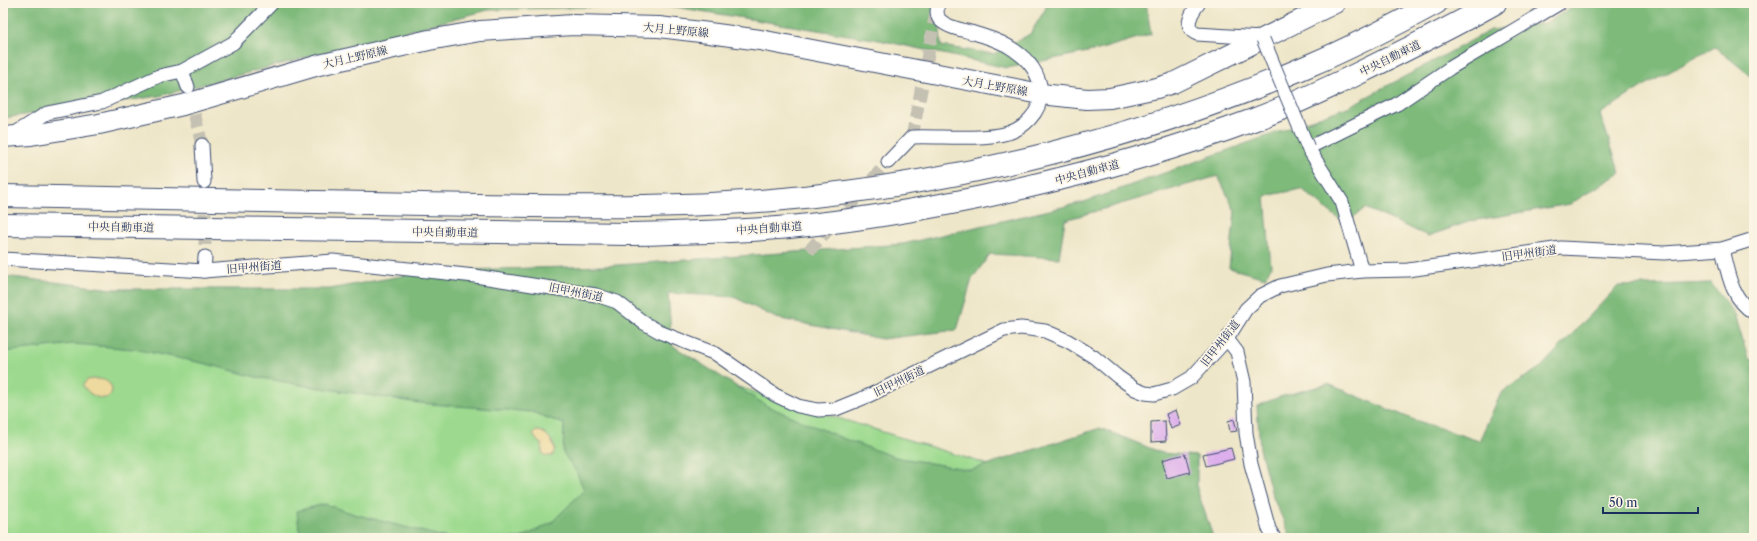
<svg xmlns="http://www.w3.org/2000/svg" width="1757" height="541" font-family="'Libre Caslon Text','Noto Serif JP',serif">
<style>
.green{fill:#9dda8f;stroke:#5c8476}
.forest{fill:#7eba7a;stroke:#4c746c}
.sand{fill:#eeda9e;stroke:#84847e}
.building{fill:#ddafec}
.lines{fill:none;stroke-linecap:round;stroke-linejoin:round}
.street-tunnel{stroke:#c4c1b3;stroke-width:13;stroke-dasharray:13 6;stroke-linecap:butt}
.street-casing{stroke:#3b4a6e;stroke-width:15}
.primary-casing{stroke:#3b4a6e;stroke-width:22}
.highway-casing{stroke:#3b4a6e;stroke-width:24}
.street{stroke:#fff;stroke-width:13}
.primary{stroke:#fff;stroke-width:20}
.highway{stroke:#fff;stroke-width:22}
.street-bridge-casing{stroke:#3b4a6e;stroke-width:15;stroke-linecap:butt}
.street-bridge{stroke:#fff;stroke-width:13}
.labels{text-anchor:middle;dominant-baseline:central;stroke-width:3.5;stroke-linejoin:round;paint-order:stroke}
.street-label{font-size:11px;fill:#1b2f5e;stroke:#fcf5e5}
</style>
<rect width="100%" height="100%" fill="#fcf5e5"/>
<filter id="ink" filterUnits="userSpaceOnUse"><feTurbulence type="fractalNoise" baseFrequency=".025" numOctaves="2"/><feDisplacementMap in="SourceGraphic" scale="8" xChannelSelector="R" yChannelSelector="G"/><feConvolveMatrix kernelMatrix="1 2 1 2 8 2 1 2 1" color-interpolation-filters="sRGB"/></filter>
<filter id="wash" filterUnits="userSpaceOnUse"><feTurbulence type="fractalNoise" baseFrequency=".012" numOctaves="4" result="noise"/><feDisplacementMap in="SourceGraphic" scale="16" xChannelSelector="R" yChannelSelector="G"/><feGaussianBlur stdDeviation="0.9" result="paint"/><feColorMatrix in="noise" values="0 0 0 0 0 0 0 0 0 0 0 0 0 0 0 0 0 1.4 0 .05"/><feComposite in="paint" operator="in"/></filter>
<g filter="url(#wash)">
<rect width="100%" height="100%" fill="#eee6c8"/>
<polygon class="green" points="3,307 488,309 1095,498 1150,538 3,538"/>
<g class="forest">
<polygon points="3,3 938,3 941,46 994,54 1030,34 1046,8 1046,3 1146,3 1151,34 1098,50 1007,68 879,40 663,5 488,10 159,96 3,118"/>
<polygon points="1580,3 1754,3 1754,75 1751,76 1715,47 1640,88 1600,114 1620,173 1570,204 1471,221 1428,236 1365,208 1345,224 1302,189 1265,196 1271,267 1265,278 1229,268 1235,211 1218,176 1065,220 1059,258 990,254 972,279 957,330 882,339 776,318 734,297 668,293 672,345 767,406 847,440 895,457 971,470 1100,428 1162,453 1197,456 1197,489 1213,537 1220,538 521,538 551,523 584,490 576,471 563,453 564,424 532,412 420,403 313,387 256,377 207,364 134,349 73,344 3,352 3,276 113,289 330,289 428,271 604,266 903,244 1084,202 1350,106 1491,30 1545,23"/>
<polygon points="1711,283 1735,315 1748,358 1754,361 1754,538 1289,538 1289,533 1272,495 1260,449 1257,406 1279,397 1328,384 1412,419 1479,441 1501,393 1541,367 1618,286"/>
<polygon points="325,504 354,514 448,538 307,538 299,530 297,511"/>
</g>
<g class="sand">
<path d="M93 379C102 379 108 379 112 388 112 406 88 397 83 385L87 380Z"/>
<path d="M536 431C546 430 553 441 555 450L552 456H545L542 452V444L538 442 533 434Z"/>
</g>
<g id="blocks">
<g class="building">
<polygon points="1176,410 1181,425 1171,429 1166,414"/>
<polygon points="1234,419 1237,431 1230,432 1228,421"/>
<polygon points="1165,421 1166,441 1151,442 1151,422"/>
<polygon points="1231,448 1234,459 1206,466 1203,454"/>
<polygon points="1185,454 1190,472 1167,478 1162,460"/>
</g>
</g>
</g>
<g filter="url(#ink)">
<use href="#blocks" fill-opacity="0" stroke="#3b4a6e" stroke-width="1"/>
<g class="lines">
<g class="street-tunnel">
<polyline points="190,96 202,145"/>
<polyline points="912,137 936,12"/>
<polyline points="205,194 205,257"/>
<polyline points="809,251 888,162"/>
</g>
<g class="street-casing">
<g id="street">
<path d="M1199 3C1192 12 1182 28 1197 34L1261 38"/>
<polyline points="182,71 188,87"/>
<polyline points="12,135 47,113 102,102 159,76 182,71 233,43 272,3"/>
<polyline points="202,145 204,182"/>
<path d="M888 162 912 137C939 136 979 140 1004 134 1023 130 1042 112 1041 91 1039 73 1029 60 1014 50 1003 42 990 38 977 34 966 30 949 29 940 20 936 16 937 9 938 3"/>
<path d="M1722 249C1728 273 1731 299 1754 313"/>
<polyline points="3,259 204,271 333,261 475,276 596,295 617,302 644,323 662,333 716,354 775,395 798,406 818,410 836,409 868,396 1004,330 1021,328 1045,331 1068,341 1094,357 1118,377 1135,389 1145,393 1154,394 1172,389 1191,378 1227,339 1246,309 1260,296 1280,286 1327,275 1362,271 1408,270 1561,248 1664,253 1722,249 1754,239"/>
<polyline points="204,271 205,257"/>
<polyline points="1362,271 1342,202 1308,148 1397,104 1450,68 1560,3"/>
<polyline points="1227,339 1237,352 1244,382 1246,433 1251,464 1269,529 1274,538"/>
</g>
</g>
<g class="primary-casing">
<polyline id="primary" points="3,137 31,135 99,124 183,105 319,65 429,40 480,31 573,25 659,27 709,33 760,40 1041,94 1087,99 1110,98 1157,88 1173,83 1335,3"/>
</g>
<g class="highway-casing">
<g id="highway">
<path d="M3 196C143 199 283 201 423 204 543 206 664 210 784 199 964 182 1145 137 1310 65 1353 47 1395 25 1436 3"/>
<path d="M3 225 630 234C683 233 736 232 789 227 853 221 918 210 982 197 1074 177 1165 153 1253 120 1286 108 1317 93 1349 78 1398 54 1447 30 1495 3"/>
</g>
</g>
<use href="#street" class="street"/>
<use href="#primary" class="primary"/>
<use href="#highway" class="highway"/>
<g class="street-bridge-casing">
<polyline id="street-bridge" points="1263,39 1308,148"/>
</g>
<use href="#street-bridge" class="street-bridge"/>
</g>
</g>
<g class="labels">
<g class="street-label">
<text transform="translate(676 30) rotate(5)">大月上野原線</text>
<text transform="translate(355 57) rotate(-13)">大月上野原線</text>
<text transform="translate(1390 58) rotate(-26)">中央自動車道</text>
<text transform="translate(995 86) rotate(10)">大月上野原線</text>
<text transform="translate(1087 172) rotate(-15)">中央自動車道</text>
<text transform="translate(121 227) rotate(1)">中央自動車道</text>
<text transform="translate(769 228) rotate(-4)">中央自動車道</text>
<text transform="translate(445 232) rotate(1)">中央自動車道</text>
<text transform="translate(1529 253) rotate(-8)">旧甲州街道</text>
<text transform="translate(254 267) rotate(-4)">旧甲州街道</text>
<text transform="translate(576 292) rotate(11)">旧甲州街道</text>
<text transform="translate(1220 343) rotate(-52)">旧甲州街道</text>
<text transform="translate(899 381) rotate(-26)">旧甲州街道</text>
</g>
</g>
<rect width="1757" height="541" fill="none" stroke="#fcf5e5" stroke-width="16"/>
<path d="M1603 507v6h95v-6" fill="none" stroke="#1b2f5e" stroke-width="2"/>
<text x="1609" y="507" font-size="12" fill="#1b2f5e" stroke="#fcf5e5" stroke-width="3" paint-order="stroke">50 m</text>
</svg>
